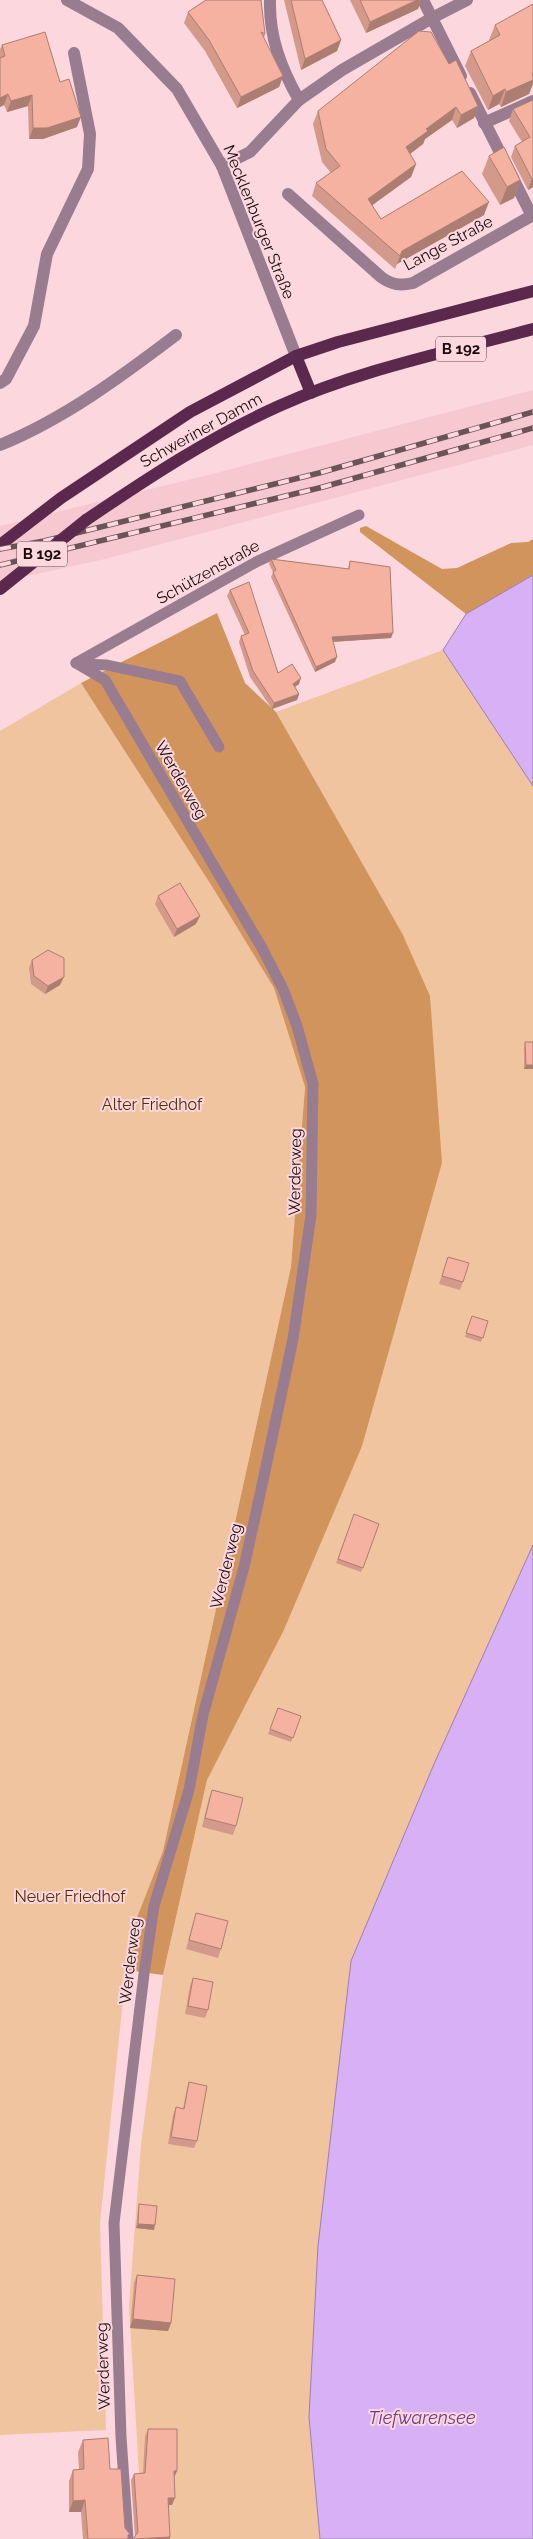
<svg xmlns="http://www.w3.org/2000/svg" width="533" height="2539" font-family="Raleway,sans-serif">
<style>
.built{fill:#f6c8d0}
.green{fill:#efc49f}
.forest{fill:#d1945c}
.water{fill:#d7b0f5;stroke:#9d7eaf}
.lines{fill:none;stroke-linecap:round;stroke-linejoin:round}
.lane{stroke:#9a7c90;stroke-width:11}
.street{stroke:#9a7c90;stroke-width:12}
.primary{stroke:#5a294d;stroke-width:12}
.rail-casing{stroke:#6a5458;stroke-width:5.5}
.rail{stroke:#fdd7de;stroke-width:4;stroke-dasharray:11;stroke-linecap:butt}
.primary-bridge{stroke:#5a294d;stroke-width:12}
.wall{fill:#d3998a}
.shaded-wall{fill:#ac7d71}
.building{fill:#f5b2a1;stroke:#ac7d71}
.labels{text-anchor:middle;dominant-baseline:central;stroke-width:4;stroke-linejoin:round;paint-order:stroke}
.shield{fill:#fdd7de;stroke:#5c484c;stroke-width:1}
.shield-label{font-size:15px;font-weight:bold;fill:#170b0d}
.street-label{font-size:16px;fill:#170b0d;stroke:#fdd7de}
.park-label{font-size:16px;fill:#552d00;stroke:#fdd7de}
.water-label{font-size:18px;font-style:italic;fill:#6c3b8b;stroke:#fdd7de}
</style>
<rect width="100%" height="100%" fill="#fdd7de"/>
<polygon class="built" points="533,390 533,445 105,559 0,582 0,526 216,473"/>
<g class="green">
<polygon points="443,650 533,786 533,1545 434,1764 351,1961 318,2246 309,2417 320,2539 143,2539 129,2306 141,2145 163,1975 207,1780 283,1632 421,1234 442,1163 402,933 276,712"/>
<polygon points="81,683 213,888 274,988 305,1087 291,1267 163,1851 136,1920 126,1970 100,2223 106,2430 0,2435 0,731"/>
</g>
<g class="forest">
<polygon points="366,526 442,569 457,568 511,543 528,542 533,539 533,575 466,614 360,532 360,528"/>
<polygon points="217,613 245,683 276,712 402,933 430,996 442,1163 362,1446 283,1632 207,1780 163,1975 126,1970 136,1920 163,1851 291,1267 305,1087 274,988 213,888 81,683"/>
</g>
<g class="water">
<polygon points="533,575 533,786 443,650 466,614"/>
<polygon points="533,1545 533,2539 320,2539 309,2417 318,2246 351,1961 434,1764"/>
</g>
<g class="lines">
<g class="lane">
<polyline points="76,663 105,680 262,948 283,989 297,1026 313,1084 311,1215 293,1339 261,1490 244,1567 203,1715 189,1790 154,1906 144,1974 114,2223 121,2437 128,2539"/>
<polyline points="76,663 256,562 359,515"/>
<polyline points="80,664 107,665 180,681 219,747"/>
</g>
<g class="street">
<polyline points="67,0 118,28 177,89 222,166 296,356"/>
<path d="M270 0C269 37 281 68 299 100"/>
<polyline points="423,0 461,76"/>
<polyline points="470,93 532,216"/>
<polyline points="484,123 533,101"/>
<polyline points="222,166 250,152 299,100 342,70 432,18 467,0"/>
<path d="M288 194 381 277C392 285 400 286 413 283L533 215"/>
<polyline points="0,383 6,379 34,326 47,254 88,169 90,134 74,53"/>
<path d="M0 445C64 419 122 376 176 335"/>
</g>
<g class="primary">
<polyline points="296,356 311,393"/>
<path d="M86 520C148 478 210 437 279 406 359 370 448 352 533 329"/>
<polyline points="0,545 61,498 190,412 296,356 338,342 533,291"/>
</g>
<g class="rail-casing">
<g id="rail">
<polyline points="0,549 44,541 319,473 533,412"/>
<polyline points="0,565 323,487 533,428"/>
</g>
</g>
<use href="#rail" class="rail"/>
<polyline class="primary-bridge" points="0,589 86,520"/>
</g>
<g class="wall">
<polygon points="206,0 265,34 264,38 283,76 279,87 237,108 205,51 184,23 188,12"/>
<polygon points="284,0 322,0 341,40 337,51 301,70"/>
<polygon points="350,0 421,0 418,9 366,33"/>
<polygon points="495,25 532,86 529,94 501,107 499,104 488,110 465,66 471,51 490,40 489,40"/>
<polygon points="2,45 60,82 77,127 43,139 29,139 28,106 7,112 4,105 0,107 0,49"/>
<polygon points="449,64 478,106 474,118 457,128 452,120 425,139 423,144 410,154 416,164 411,177 372,205 381,219 484,215 397,264 395,269 312,196 316,183 331,173 322,162 313,124 318,111"/>
<polygon points="533,100 533,187 528,190 511,157 515,146 522,142 509,121 513,109"/>
<polygon points="489,156 520,180 514,198 500,205 482,174"/>
<polygon points="271,559 348,569 350,561 391,638 333,642 335,662 315,672 271,577 273,572 269,564"/>
<polygon points="230,590 278,673 299,684 295,687 299,694 297,700 272,709 250,677 239,642 241,636 245,635 227,596"/>
<polygon points="158,896 196,924 174,937 155,904"/>
<polygon points="32,960 60,985 45,994 31,984 29,968"/>
<polygon points="525,1042 533,1042 533,1069 524,1069 524,1047"/>
<polygon points="448,1257 463,1282 460,1290 439,1284"/>
<polygon points="472,1316 488,1321 481,1342 465,1337"/>
<polygon points="354,1514 379,1524 361,1572 336,1563"/>
<polygon points="278,1708 301,1716 291,1742 268,1734"/>
<polygon points="212,1790 236,1826 233,1835 202,1827 209,1798"/>
<polygon points="196,1913 221,1949 218,1958 186,1949"/>
<polygon points="193,1978 208,2010 205,2018 185,2014 190,1986"/>
<polygon points="189,2082 197,2141 194,2148 168,2144 173,2115 176,2107 183,2109 187,2089"/>
<polygon points="139,2204 154,2230 136,2228 138,2209"/>
<polygon points="137,2275 171,2323 168,2331 130,2328 134,2283"/>
<polygon points="148,2429 174,2478 172,2505 169,2505 135,2536 131,2480 134,2474 143,2473 145,2436"/>
<polygon points="83,2440 110,2469 125,2528 128,2539 83,2539 81,2512 69,2512 69,2481 73,2470 79,2470 78,2452"/>
</g>
<g class="shaded-wall">
<polygon points="417,0 421,0 418,9 366,33 370,22"/>
<polygon points="341,40 337,51 301,70 305,59"/>
<polygon points="532,74 533,74 533,85 532,86 529,94 501,107 506,92"/>
<polygon points="283,76 279,87 237,108 241,97"/>
<polygon points="505,89 499,104 488,110 493,96"/>
<polygon points="8,94 4,105 0,107 0,98"/>
<polygon points="32,95 28,106 7,112 11,101"/>
<polygon points="478,106 474,118 457,128 461,115"/>
<polygon points="456,107 452,120 425,139 423,144 402,160 406,147 426,129"/>
<polygon points="81,117 77,127 43,139 29,139 33,128"/>
<polygon points="416,164 411,177 363,212 368,199"/>
<polygon points="533,178 533,187 528,190 532,179"/>
<polygon points="520,180 514,198 500,205 507,187"/>
<polygon points="489,202 484,215 397,264 395,269 402,251"/>
<polygon points="393,633 391,638 330,642 332,637"/>
<polygon points="337,657 335,662 315,672 316,667"/>
<polygon points="301,678 299,684 290,690 293,684"/>
<polygon points="299,694 297,700 272,709 274,703"/>
<polygon points="200,916 196,924 174,937 177,929"/>
<polygon points="64,977 60,985 45,994 48,986"/>
<polygon points="526,1065 533,1065 533,1069 524,1069"/>
<polygon points="138,2224 155,2225 154,2230 136,2228"/>
<polygon points="133,2319 171,2323 168,2331 130,2328"/>
<polygon points="174,2471 177,2471 174,2478 171,2478"/>
<polygon points="168,2498 175,2498 172,2505 166,2505"/>
<polygon points="85,2500 81,2512 69,2512 73,2501"/>
<polygon points="170,2537 170,2539 134,2539"/>
</g>
<g class="building">
<polygon points="206,0 261,0 265,34 261,32 283,76 241,97 209,40 188,12"/>
<polygon points="291,0 322,0 341,40 305,59"/>
<polygon points="360,0 417,0 370,22"/>
<polygon points="533,4 533,74 532,74 533,77 533,80 506,92 505,89 493,96 471,51 500,35 495,25"/>
<polygon points="419,31 431,32 449,64 456,60 478,106 461,115 456,107 426,129 428,131 406,147 416,164 368,199 381,219 462,171 489,202 402,251 400,256 316,183 340,166 326,149 318,111"/>
<polygon points="45,32 60,82 69,79 81,117 47,128 33,128 32,95 11,101 8,94 0,98 0,58 5,56 2,45"/>
<polygon points="533,100 533,178 532,179 515,146 530,137 513,109"/>
<polygon points="504,147 520,180 507,187 489,156"/>
<polygon points="271,559 349,569 350,561 390,567 393,633 332,637 337,657 316,667 273,572 276,570"/>
<polygon points="249,582 278,673 292,664 301,678 293,684 299,694 274,703 253,671 241,636 249,633 230,590"/>
<polygon points="180,883 200,916 177,929 158,896"/>
<polygon points="48,950 64,958 64,977 48,986 34,976 32,960"/>
<polygon points="525,1042 533,1042 533,1065 526,1065"/>
<polygon points="448,1257 469,1263 463,1282 442,1276"/>
<polygon points="472,1316 488,1321 483,1338 466,1333"/>
<polygon points="354,1514 379,1524 363,1568 338,1559"/>
<polygon points="278,1708 301,1716 293,1738 270,1729"/>
<polygon points="212,1790 243,1798 236,1826 205,1818"/>
<polygon points="196,1913 228,1921 221,1949 189,1940"/>
<polygon points="193,1978 213,1982 208,2010 188,2006"/>
<polygon points="189,2082 207,2086 197,2141 171,2137 176,2107 184,2109"/>
<polygon points="139,2204 157,2206 155,2225 138,2224"/>
<polygon points="137,2275 175,2279 171,2323 133,2319"/>
<polygon points="148,2429 177,2429 177,2471 174,2471 175,2498 168,2498 170,2537 133,2539 138,2532 134,2474 145,2473"/>
<polygon points="108,2438 110,2469 121,2469 125,2528 130,2534 128,2535 128,2539 88,2539 85,2500 73,2501 73,2470 84,2469 83,2440"/>
</g>
<g class="labels">
<g class="shield">
<rect x="436" y="336.5" width="50" height="25" rx="4"/>
<rect x="17" y="541.5" width="50" height="25" rx="4"/>
</g>
<g class="shield-label">
<text x="461" y="349">B 192</text>
<text x="42" y="554">B 192</text>
</g>
<g class="street-label">
<text transform="translate(259 222) rotate(68)">Mecklenburger Straße</text>
<text transform="translate(448 243) rotate(-28)">Lange Straße</text>
<text transform="translate(201 430) rotate(-29)">Schweriner Damm</text>
<text transform="translate(208 572) rotate(-29)">Schützenstraße</text>
<text transform="translate(181 780) rotate(60)">Werderweg</text>
<text transform="translate(295 1172) rotate(-89)">Werderweg</text>
<text transform="translate(226 1566) rotate(-76)">Werderweg</text>
<text transform="translate(130 1961) rotate(-83)">Werderweg</text>
<text transform="translate(103 2366) rotate(-92)">Werderweg</text>
</g>
<g class="park-label">
<text x="152" y="1104">Alter Friedhof</text>
<text x="70" y="1896">Neuer Friedhof</text>
</g>
<g class="water-label">
<text x="422" y="2417">Tiefwarensee</text>
</g>
</g>
</svg>
